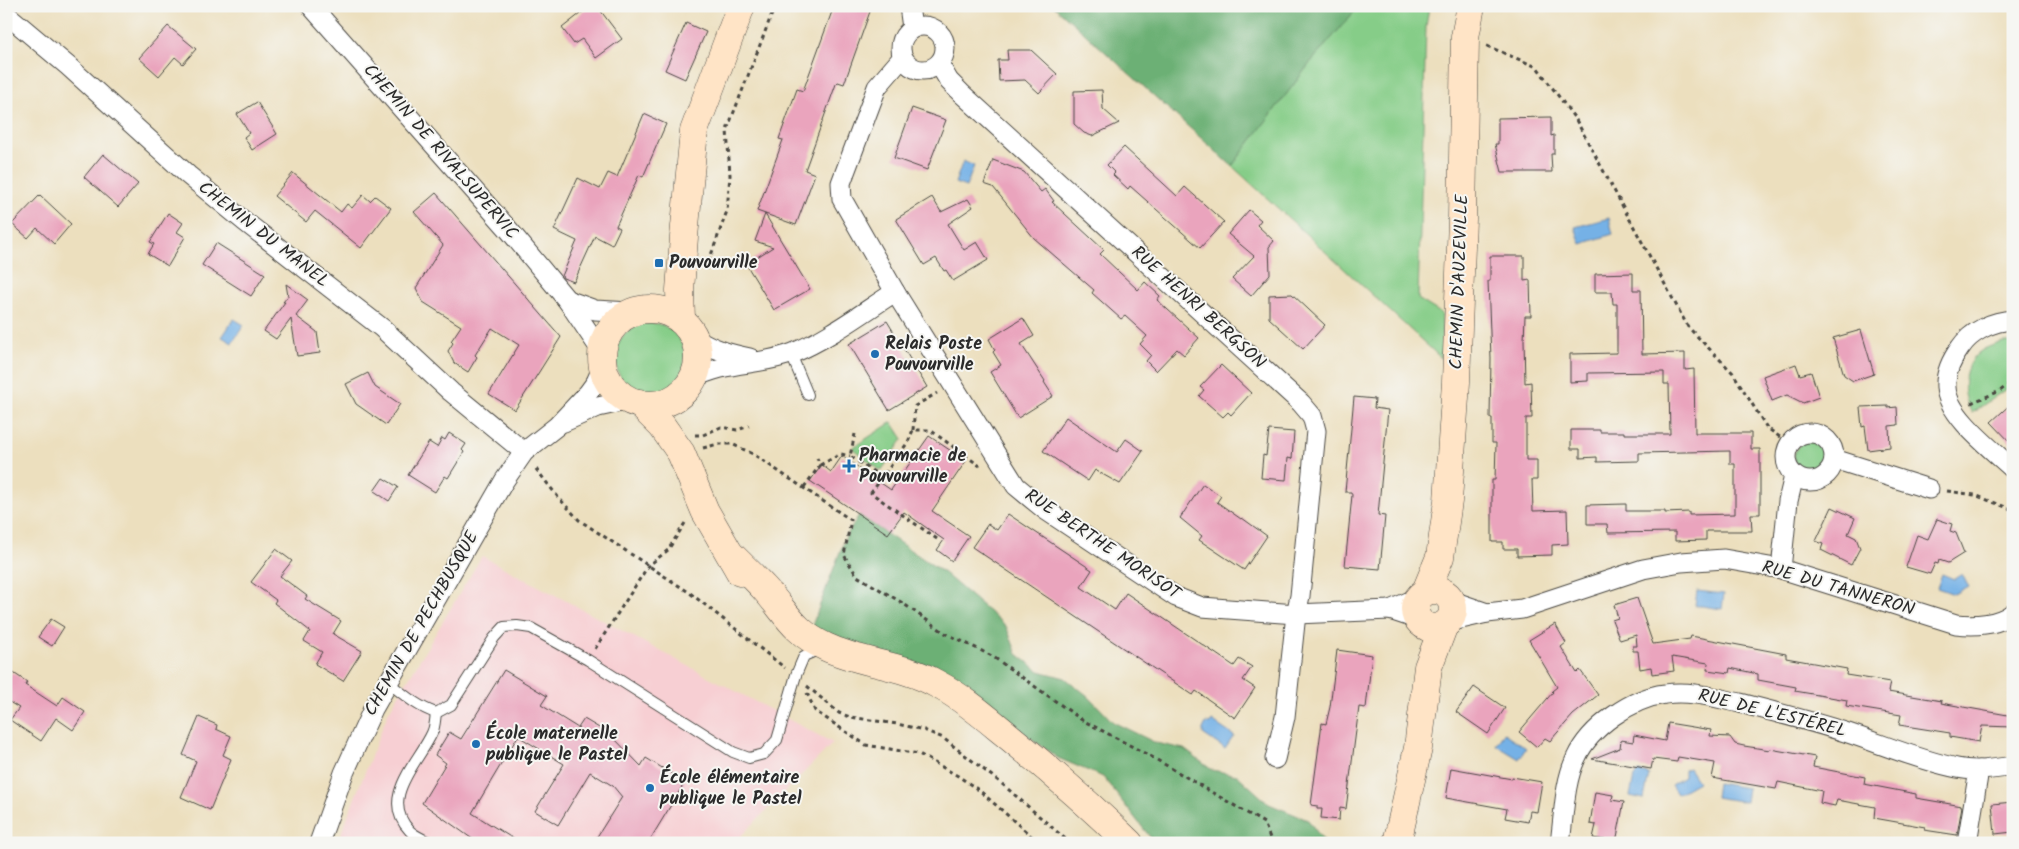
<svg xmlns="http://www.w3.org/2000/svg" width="2019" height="849" font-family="Kalam,sans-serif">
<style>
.built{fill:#f7cfd3}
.green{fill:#86cd88;stroke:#587c5a}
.forest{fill:#6cb074;stroke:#4c6e50}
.water{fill:#74b1e6;stroke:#506e88}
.building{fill:#eaa4bd}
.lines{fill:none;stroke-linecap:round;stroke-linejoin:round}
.lane-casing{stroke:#484641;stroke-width:12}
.street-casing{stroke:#484641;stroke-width:21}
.secondary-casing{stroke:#484641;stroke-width:29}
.path{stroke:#484641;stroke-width:3;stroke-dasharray:4 4;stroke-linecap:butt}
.lane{stroke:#fff;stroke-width:10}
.street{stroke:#fff;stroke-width:19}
.secondary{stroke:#ffe4c6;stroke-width:28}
.poi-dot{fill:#1f6fb2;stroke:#f6f6f2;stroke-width:2}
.labels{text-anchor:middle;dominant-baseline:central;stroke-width:4;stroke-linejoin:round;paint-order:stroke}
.street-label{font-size:18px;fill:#2b2b2b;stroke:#f6f6f2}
.poi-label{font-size:18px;font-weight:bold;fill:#2b2b2b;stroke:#f6f6f2;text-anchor:start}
</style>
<rect width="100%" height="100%" fill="#f6f6f2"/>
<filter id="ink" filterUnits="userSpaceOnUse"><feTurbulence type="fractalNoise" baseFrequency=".02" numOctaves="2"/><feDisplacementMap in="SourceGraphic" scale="10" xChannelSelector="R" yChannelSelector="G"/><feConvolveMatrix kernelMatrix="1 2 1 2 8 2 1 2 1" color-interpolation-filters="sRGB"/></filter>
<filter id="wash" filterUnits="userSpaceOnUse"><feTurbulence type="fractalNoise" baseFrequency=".0096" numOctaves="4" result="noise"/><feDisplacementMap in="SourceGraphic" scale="20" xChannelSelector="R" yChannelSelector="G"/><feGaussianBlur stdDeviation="1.12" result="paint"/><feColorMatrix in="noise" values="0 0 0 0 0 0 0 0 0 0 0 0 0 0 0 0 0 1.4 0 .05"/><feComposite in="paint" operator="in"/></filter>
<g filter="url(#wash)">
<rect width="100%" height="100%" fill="#ecdfbe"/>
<polygon class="built" points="482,556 833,743 734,843 340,843 338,841 388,713"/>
<g class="green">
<polygon points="1359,6 1429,6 1426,27 1418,299 1442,314 1441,358 1232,166 1310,63"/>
<circle cx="650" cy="358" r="35"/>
<path d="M2003 342H2013V384L1972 413C1960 393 1961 362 1984 349 1990 346 1997 344 2003 342Z"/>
<polygon points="892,422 903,439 881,471 852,448"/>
<circle cx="1810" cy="457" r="16"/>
</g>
<g class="forest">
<polygon points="1054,6 1359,6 1310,63 1232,166"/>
<polygon points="859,515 944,573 1006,626 1017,654 1039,671 1065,678 1088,696 1113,722 1156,743 1184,749 1212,770 1237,775 1269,804 1308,820 1325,843 1157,843 1150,837 1103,777 1058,758 1011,724 815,636 813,623 846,536"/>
</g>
<g class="water">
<polygon points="963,161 974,166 966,187 955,183"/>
<polygon points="1609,218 1613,234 1581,244 1575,227"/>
<polygon points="234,319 244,325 232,343 222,337"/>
<polygon points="1942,574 1954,579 1962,574 1968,586 1954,594 1937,588"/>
<polygon points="1697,591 1724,594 1722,609 1695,605"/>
<polygon points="1212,721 1234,736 1225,749 1203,734 1203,729 1206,723 1210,724"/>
<polygon points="1504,733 1526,748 1519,759 1496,745"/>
<polygon points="1689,768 1698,782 1677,794 1671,785 1684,777 1684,770"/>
<polygon points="1639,772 1649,774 1644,799 1630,796 1634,777"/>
<polygon points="1717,783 1748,788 1746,802 1715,797"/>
</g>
<g id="blocks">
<g class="building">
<polygon points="590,6 597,6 622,39 596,58 582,39 574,44 562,28"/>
<polygon points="834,6 872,6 844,84 838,82 836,84 805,170 815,174 796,225 757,211 783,140 779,139 797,89 803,91"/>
<polygon points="686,23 706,32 685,79 665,70"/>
<polygon points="168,26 196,49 183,64 175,57 159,76 139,58"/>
<polygon points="1007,50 1031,50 1057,74 1039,93 1025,80 999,81 998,60 1008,60"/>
<polygon points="1102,90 1103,109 1119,123 1092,136 1084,133 1074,124 1074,91"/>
<polygon points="257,102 277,134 252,150 244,137 249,133 237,114"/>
<polygon points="912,108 946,120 927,170 894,158"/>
<polygon points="644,114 666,124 643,177 639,175 616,226 620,228 612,245 595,236 574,282 563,278 562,276 577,241 554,230 578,178 600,189 608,173 617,177"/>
<polygon points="1551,117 1551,136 1554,135 1554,154 1551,154 1552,172 1502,172 1495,144 1498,144 1498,118"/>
<polygon points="1124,147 1177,196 1185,187 1224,222 1200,248 1130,186 1128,189 1113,175 1115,173 1107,165"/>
<polygon points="103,154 138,184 118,207 84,177"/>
<polygon points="993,160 1024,172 1041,192 1045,189 1054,201 1052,202 1104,250 1100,254 1138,290 1145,282 1160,296 1157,300 1199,338 1184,355 1177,349 1156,371 1146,361 1151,355 1140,344 1147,336 1125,316 1121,319 1092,293 1094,290 1034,238 993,187 984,184"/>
<polygon points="293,173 341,212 347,204 352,208 363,195 370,201 375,196 391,208 361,248 315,211 306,222 274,196"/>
<polygon points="436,193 561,337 515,410 489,394 519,345 492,328 475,355 477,357 468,372 454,363 448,351 453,343 451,341 461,326 423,302 416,288 443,245 414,212"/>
<polygon points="40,195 71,224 54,244 37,228 28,238 12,224"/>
<polygon points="932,197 941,212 968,199 973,207 948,224 964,250 977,242 988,260 953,281 946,270 944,271 936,258 924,265 896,219"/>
<polygon points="1249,210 1261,220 1257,225 1274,241 1269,247 1270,274 1251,296 1232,279 1254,256 1228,234"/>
<polygon points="168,213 183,223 177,232 185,237 168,266 148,254 154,244 150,242"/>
<polygon points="765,214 810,289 774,310 746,264 773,247 755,241"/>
<polygon points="216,243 265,274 251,296 202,265"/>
<polygon points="1490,256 1524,256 1524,281 1530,280 1531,316 1525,316 1524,340 1525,383 1531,382 1532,418 1526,418 1526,460 1537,460 1537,480 1532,480 1533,511 1567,510 1568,544 1552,545 1552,555 1517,556 1517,549 1503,549 1503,542 1492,542 1492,480 1495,480 1496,443 1492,443 1492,418 1490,418 1491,358 1488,281 1490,281"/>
<polygon points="1633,273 1633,290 1641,290 1642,354 1685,353 1685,370 1694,369 1695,433 1751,433 1751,449 1760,449 1760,514 1751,514 1752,531 1706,531 1706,540 1675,541 1675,532 1608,533 1607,524 1587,524 1587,505 1626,504 1626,511 1665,511 1665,513 1689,512 1689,515 1735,514 1735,464 1730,464 1730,451 1639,453 1639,461 1597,462 1597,457 1580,458 1580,449 1571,449 1571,430 1600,430 1600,432 1624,432 1624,434 1670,434 1669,384 1664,384 1664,372 1588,373 1588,381 1570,382 1570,354 1617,353 1617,304 1613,304 1612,292 1595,292 1595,274"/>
<polygon points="286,284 308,300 296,316 317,332 320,353 297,356 291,319 276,339 264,331 285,302 283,302 288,296"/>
<polygon points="1292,294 1325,325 1303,349 1269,318 1269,295"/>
<polygon points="1023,318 1034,336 1021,344 1045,381 1044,382 1053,396 1018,418 990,372 1001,365 993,352 995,350 989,339"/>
<polygon points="887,321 927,387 889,410 849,344"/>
<polygon points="1861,330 1874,374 1853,381 1844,375 1833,338"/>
<polygon points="1796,364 1800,375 1811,372 1819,397 1803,403 1787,395 1772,401 1763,376"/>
<polygon points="1221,365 1251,393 1231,415 1228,412 1223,417 1199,396 1204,390 1200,387"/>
<polygon points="368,373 375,387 400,404 386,425 356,404 346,384"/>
<polygon points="1354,397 1375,399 1374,408 1388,410 1378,515 1385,516 1380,569 1345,566 1352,495 1351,492 1345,492"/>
<polygon points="2013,402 2013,445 1991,422"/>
<polygon points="1888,406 1888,408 1897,407 1898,425 1889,426 1890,447 1868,450 1865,426 1862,427 1860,407"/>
<polygon points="1066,417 1117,452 1126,439 1143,451 1120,484 1095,470 1088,481 1043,451"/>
<polygon points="1269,430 1294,432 1292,459 1288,458 1286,480 1261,478 1263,455 1266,456"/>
<polygon points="449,433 466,444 462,450 464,452 448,478 445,476 435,492 408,475 429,442 437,447 442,438 445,440"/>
<polygon points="929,436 966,461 932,511 969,536 952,561 937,550 944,540 904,512 888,534 810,481 822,465 831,472 842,456 891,490"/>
<polygon points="383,478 398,487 389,501 374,491"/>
<polygon points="1203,484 1221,496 1217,502 1241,519 1242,518 1267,536 1244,570 1199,540 1202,536 1180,518"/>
<polygon points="1832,507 1855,518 1848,534 1856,538 1860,548 1851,565 1821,550 1823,544 1816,541"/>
<polygon points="1008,514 1092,570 1081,587 1115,610 1126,593 1234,666 1239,659 1252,667 1243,680 1255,688 1235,718 1196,691 1193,695 972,547 988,524 997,530"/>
<polygon points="1937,519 1952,524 1950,531 1956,533 1964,553 1948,563 1939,560 1938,564 1935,563 1930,574 1906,567 1917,535 1928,539"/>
<polygon points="276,549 292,561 280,576 307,596 305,599 341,621 333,634 362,651 343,681 315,664 322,652 304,641 310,631 274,603 276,600 251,582"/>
<polygon points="1637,598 1653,644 1690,639 1691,636 1786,654 1786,658 1847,669 1846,675 1890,682 1888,692 1942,701 1941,703 2013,716 2013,727 1982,726 1979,742 1950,737 1950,733 1899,725 1901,715 1846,706 1847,700 1795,691 1796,687 1758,680 1758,674 1730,668 1729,673 1707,670 1708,663 1672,657 1674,671 1652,674 1651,667 1640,669 1638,651 1633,651 1633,646 1637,646 1636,635 1620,640 1612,620 1618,618 1614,605"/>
<polygon points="51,619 64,627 52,646 38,637"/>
<polygon points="1555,624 1566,643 1561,647 1577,673 1580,670 1598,695 1573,715 1550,741 1545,738 1537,747 1519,732 1553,692 1552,691 1557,687 1529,640"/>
<polygon points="1337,650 1372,655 1366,708 1359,707 1346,809 1340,808 1339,820 1321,818 1322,809 1317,809 1317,806 1311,805 1322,723 1326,724 1330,707"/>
<polygon points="504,670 547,696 541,705 578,728 584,719 611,735 641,766 646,758 685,782 648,843 593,843 622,797 613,786 590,772 558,825 535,811 564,764 518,736 472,813 520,843 478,843 422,803 446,763 435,755 449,732 461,739"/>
<polygon points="12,672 27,682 25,685 57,706 63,697 85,712 73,730 56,718 41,741 10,720 19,708 6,700 6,682"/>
<polygon points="1474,687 1505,708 1488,734 1456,712"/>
<polygon points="199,717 217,725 216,729 231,736 223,755 231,759 210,810 181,797 196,761 183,755"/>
<polygon points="1668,723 1711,730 1710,736 1730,737 1735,744 1744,746 1770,750 1770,749 1815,757 1813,767 1865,777 1864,784 1916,794 1916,798 1962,806 1957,835 1924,830 1925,827 1874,818 1875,807 1837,800 1835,806 1820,803 1822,791 1778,782 1776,789 1712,778 1715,763 1678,757 1677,762 1653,759 1651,769 1592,759 1620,748 1621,740 1633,742 1634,735 1665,741"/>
<polygon points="1451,768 1512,779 1512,777 1542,782 1537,812 1530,811 1528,822 1505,818 1507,809 1446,798"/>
<polygon points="1595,792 1613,795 1612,800 1624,802 1616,842 1593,838 1596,825 1590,824"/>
<polygon points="2013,802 2013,832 1995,834 1992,804"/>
</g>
</g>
</g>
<g filter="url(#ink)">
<use href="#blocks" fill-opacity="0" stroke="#484641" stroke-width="1"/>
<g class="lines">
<g class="lane-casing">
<g id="lane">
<polyline points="791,354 808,395"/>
<path d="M389 683C404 695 418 707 436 713L451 705 494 638 504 627 517 626 531 628 588 660 733 752 749 758 764 754 777 740 796 675 804 656 820 649"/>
<path d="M430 843C424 839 415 836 410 831 378 798 419 762 432 733 435 727 435 720 436 713"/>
</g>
</g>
<g class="street-casing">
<g id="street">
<polyline points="311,6 509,230 567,300 602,352"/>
<polyline points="909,6 912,28"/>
<polyline points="6,14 68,66 188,175 244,221 382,328 451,392 524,452"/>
<circle cx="923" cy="48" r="22"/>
<polyline points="939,64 949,81 961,93 1301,403 1312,416 1316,431 1300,596 1296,614 1285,717 1275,759"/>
<polyline points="895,292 842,199 841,183 877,87 902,58"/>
<polyline points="567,300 595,310 631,312"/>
<path d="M2013 320C1993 321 1971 331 1960 348 1952 359 1945 372 1946 387 1947 416 1993 450 2013 469"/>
<path d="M694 337C712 349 729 354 750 358"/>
<path d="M693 379C723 361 760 366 793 353 829 338 862 313 895 292L1016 486 1044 509 1176 597 1202 607 1296 614 1390 610 1417 598"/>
<polyline points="564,422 598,407 630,400"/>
<circle cx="1810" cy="457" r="24"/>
<polyline points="1834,459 1929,489"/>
<polyline points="1781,569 1788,501 1794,476"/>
<polyline points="1450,598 1461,604 1487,613"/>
<polyline points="1390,610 1417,619"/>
<path d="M1448 622 1487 613 1522 609 1643 569 1681 562 1724 559 1781 569 1956 624C1974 626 1998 625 2013 613"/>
<polyline points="319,843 344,773 373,709 504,481 524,452 557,426 588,393 596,382 603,366"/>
<path d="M1560 843C1564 815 1564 783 1576 758 1590 727 1632 698 1665 694 1690 690 1716 698 1740 703 1775 712 1811 721 1845 732 1882 744 1918 760 1957 768 1975 772 1994 769 2013 766"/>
<polyline points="1967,843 1979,770"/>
</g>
</g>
<g class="secondary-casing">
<g id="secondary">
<circle cx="650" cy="357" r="48"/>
<polyline points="681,320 680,290 684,237 694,131 741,6"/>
<polyline points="639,403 662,426 681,453 705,511 740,572"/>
<path d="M732 556C742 566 754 577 764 588 786 612 793 632 826 647 862 664 902 664 937 684 962 697 985 717 1007 735 1050 770 1090 805 1129 843"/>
<circle cx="1434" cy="609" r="19"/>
<polyline points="1426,591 1440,557 1448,501 1456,382 1462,219 1465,37 1471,6"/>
<polyline points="1397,843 1418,748 1428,667 1444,625"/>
</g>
</g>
<g class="path">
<polyline points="1487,46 1537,67 1576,120 1688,327 1733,373 1767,428 1790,444"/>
<polyline points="706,269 727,211 730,175 727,130 775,6"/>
<polyline points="1971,403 2000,391 2013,381"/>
<polyline points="913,430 915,406 937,393"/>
<polyline points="855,434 850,456 883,478"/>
<polyline points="695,435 703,435 721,427 737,430 749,426"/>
<polyline points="703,448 718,444 732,444 753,454 851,520 844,555 857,576 901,602 945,633 992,656 1082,720 1152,757 1264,823 1272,843"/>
<polyline points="820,465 841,454 850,456"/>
<polyline points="536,469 558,497 579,520 690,593 785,668"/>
<polyline points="804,487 820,465 817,458"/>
<polyline points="1947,491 1975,495 2013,510"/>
<polyline points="937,539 871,493 908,442 913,430 930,430 980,466"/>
<polyline points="595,649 648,566 668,550 685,523"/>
<polyline points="807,686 839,713 850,717 897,724 924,730 943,738 1001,783 1070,843"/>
<polyline points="807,693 815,711 866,745 919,754 958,776 980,791 1039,843"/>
</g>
<use href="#lane" class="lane"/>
<use href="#street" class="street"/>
<use href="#secondary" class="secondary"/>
</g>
</g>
<g class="poi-dot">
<rect x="654" y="258" width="10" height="10" rx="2.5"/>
<circle cx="875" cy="354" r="5"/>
<path d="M846.5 458.5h5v5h5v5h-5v5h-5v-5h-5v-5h5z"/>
<circle cx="476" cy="744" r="5"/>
<circle cx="650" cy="788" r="5"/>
</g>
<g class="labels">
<g class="street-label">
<text transform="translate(440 152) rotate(49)">CHEMIN DE RIVALSUPERVIC</text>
<text transform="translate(263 235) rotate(38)">CHEMIN DU MANEL</text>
<text transform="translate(1460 282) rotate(-88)">CHEMIN D'AUZEVILLE</text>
<text transform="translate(1198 308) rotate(42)">RUE HENRI BERGSON</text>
<text transform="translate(1102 545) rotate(34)">RUE BERTHE MORISOT</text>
<text transform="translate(1838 589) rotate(16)">RUE DU TANNERON</text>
<text transform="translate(422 624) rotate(-60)">CHEMIN DE PECHBUSQUE</text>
<text transform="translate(1772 714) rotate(14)">RUE DE L'ESTÉREL</text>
</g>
<g class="poi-label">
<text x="669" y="263">Pouvourville</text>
<text x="885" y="344">Relais Poste<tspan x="885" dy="21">Pouvourville</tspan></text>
<text x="859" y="456">Pharmacie de<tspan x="859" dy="21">Pouvourville</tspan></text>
<text x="486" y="734">École maternelle<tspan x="486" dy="21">publique le Pastel</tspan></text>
<text x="660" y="778">École élémentaire<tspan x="660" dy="21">publique le Pastel</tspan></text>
</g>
</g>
<rect width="2019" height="849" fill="none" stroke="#f6f6f2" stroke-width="25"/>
</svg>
